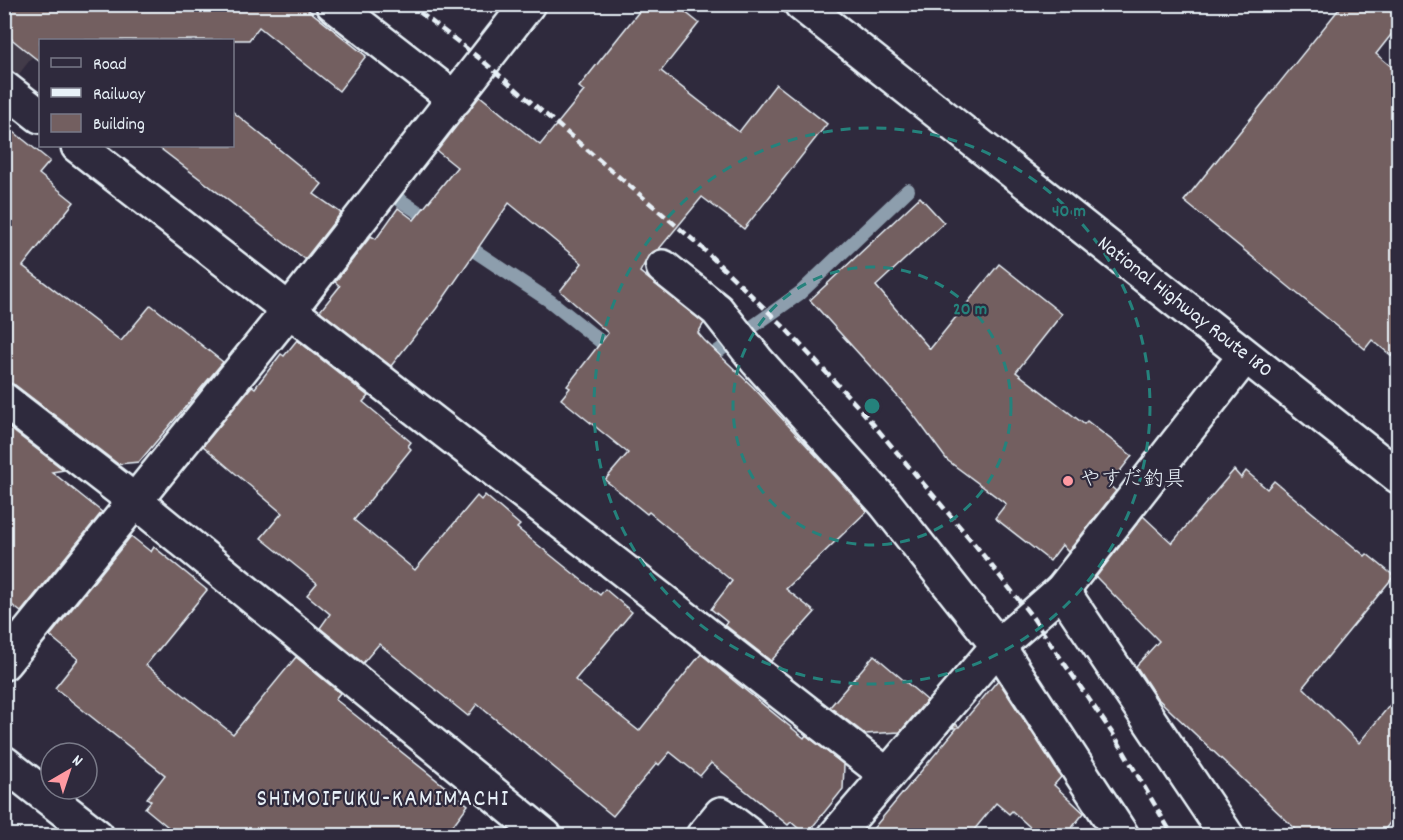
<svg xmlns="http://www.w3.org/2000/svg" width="1403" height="840" font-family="Dekko,'Klee One',sans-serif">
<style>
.built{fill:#433a48}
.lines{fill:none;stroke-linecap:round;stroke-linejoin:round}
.stream{stroke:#8d9ead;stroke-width:14}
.building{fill:#735f60;stroke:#e8f1f8;stroke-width:1.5}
.street-casing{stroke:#e8f1f8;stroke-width:38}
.highway-casing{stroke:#e8f1f8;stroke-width:38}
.street{stroke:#2f2a3d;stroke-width:33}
.highway{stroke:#2f2a3d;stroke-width:33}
.rail{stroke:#e8f1f8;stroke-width:4.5;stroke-dasharray:9 4.5;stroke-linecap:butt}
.ring{fill:none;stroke:#25827c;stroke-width:3;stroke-dasharray:10 8}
.poi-dot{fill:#ff9aa2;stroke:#2f2a3d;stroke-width:2}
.labels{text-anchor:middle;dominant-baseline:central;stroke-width:4.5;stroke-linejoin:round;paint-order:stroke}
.street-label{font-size:21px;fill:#e8f1f8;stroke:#2f2a3d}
.poi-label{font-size:21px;fill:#e8f1f8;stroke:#2f2a3d;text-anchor:start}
.quarter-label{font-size:24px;letter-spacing:1.5px;fill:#e8f1f8;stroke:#2f2a3d}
.centre{fill:#25827c;stroke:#2f2a3d;stroke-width:3}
.ring-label{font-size:18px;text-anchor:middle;font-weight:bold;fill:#25827c;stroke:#2f2a3d;stroke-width:4.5;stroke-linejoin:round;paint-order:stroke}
</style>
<rect width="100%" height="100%" fill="#2f2a3d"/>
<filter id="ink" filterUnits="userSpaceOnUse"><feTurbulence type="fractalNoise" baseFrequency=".0167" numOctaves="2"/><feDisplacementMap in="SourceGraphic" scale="12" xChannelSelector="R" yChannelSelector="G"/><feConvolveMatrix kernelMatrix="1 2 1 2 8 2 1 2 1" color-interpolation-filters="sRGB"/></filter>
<g filter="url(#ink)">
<polygon class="built" points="4,5 73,5 45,40 40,40 40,47 16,78 4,84"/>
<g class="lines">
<g class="stream">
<polyline points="397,198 435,223"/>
<polyline points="460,241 550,301 615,353"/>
<polyline points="703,362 800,293 908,190"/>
</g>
</g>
<g class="building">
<polygon points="4,4 301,4 366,56 339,91 259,27 249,40 40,40 40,62 4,33"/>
<polygon points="645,4 675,4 699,23 661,71 739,132 776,84 827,124 744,229 702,197 659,249 649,255 640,272 704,323 698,333 704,340 753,387 867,511 786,589 815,612 771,661 725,625 727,622 711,609 732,581 649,512 647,514 605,480 628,453 561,399 570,388 567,386 608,333 560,291 582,263 509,203 436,309 391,366 320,311 340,286 335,282 371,236 376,239 398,208 414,220 457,167 437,151 480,96 540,145 584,91 579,87"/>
<polygon points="1343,4 1398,4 1398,26 1376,54 1398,72 1398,361 1372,340 1365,349 1184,201"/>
<polygon points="232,111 322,184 314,194 341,213 305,259 157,146 232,146"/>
<polygon points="4,124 50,161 39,174 74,202 23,266 121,341 151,305 223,362 139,462 118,464 15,385 4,382"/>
<polygon points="920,197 944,223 876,286 930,349 999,264 1062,314 1016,372 1084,424 1087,421 1132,456 1109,485 1116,491 1068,552 1062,545 1050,561 995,518 1006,504 947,460 910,410 810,300"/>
<polygon points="297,340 368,396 363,402 411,442 408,446 411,449 354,520 415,570 477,496 481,500 485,495 520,525 517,528 600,595 605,589 632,612 575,680 639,731 701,654 804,738 806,735 844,765 843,789 806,835 791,822 788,825 711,763 700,776 670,752 659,765 657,763 613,816 477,704 468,716 379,644 363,663 320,628 330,614 307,595 317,583 261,538 282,513 203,446 252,386 255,388 281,354 284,356"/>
<polygon points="4,424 64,470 52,472 102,512 21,612 4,599"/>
<polygon points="1234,470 1241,478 1246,471 1267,489 1274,481 1365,556 1367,554 1394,576 1303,687 1359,743 1398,695 1398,812 1380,836 1303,836 1157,698 1136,666 1159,641 1096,577 1143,516 1172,543"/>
<polygon points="131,536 151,552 154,547 207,590 146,665 233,734 296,657 340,693 335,699 468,805 445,836 179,836 145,808 151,801 147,798 165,775 55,688 78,659 50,636"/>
<polygon points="874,655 927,700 900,732 865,734 830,707"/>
<polygon points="998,680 1061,777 1054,785 1084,813 1065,836 1040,836 1012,811 1009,814 996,803 969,836 867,836 957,728 952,728 956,724 959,727"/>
</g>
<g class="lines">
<g class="street-casing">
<g id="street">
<polyline points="333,4 455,99"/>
<polyline points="4,88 40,116"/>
<polyline points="78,146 887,775"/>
<polyline points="663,267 717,310 757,361 885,503 998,646 1122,836"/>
<polyline points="4,400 135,501 545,836"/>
<polyline points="1062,590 1227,836"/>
<polyline points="4,663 290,309 528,4"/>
<polyline points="4,763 97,836"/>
<polyline points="703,836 721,814 750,836"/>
<polyline points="835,836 998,646 1062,590 1245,356"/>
</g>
</g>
<g class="highway-casing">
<polyline id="highway" points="801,4 1398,476"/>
</g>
<use href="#street" class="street"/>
<use href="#highway" class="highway"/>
<polyline class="rail" points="409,4 484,62 699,245 782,325 862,411 976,546 1033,618 1117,740 1173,836"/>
</g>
</g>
<g class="ring">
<circle cx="872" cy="406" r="139"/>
<circle cx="872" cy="406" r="278"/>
</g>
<circle class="poi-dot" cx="1068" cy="481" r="6"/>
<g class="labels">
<g class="street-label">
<text transform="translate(1184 308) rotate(38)">National Highway Route 180</text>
</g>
<g class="poi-label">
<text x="1080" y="481">やすだ釣具</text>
</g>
<g class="quarter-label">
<text x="383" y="800">SHIMOIFUKU-KAMIMACHI</text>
</g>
</g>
<circle cx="872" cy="406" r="9" class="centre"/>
<g class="ring-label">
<text x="1069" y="216">40 m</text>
<text x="970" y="314">20 m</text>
</g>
<rect width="1403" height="840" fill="none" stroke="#2f2a3d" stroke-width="24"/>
<rect x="12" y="12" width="1379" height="816" fill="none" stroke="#e8f1f8" stroke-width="2" filter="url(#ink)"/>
<rect x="39" y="39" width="195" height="108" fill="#2f2a3d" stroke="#797a88" stroke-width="1.5"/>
<rect x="51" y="58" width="30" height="9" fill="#2f2a3d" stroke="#797a88" stroke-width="1.5"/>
<text x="93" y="69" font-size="18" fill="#e8f1f8">Road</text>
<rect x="51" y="88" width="30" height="9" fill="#e8f1f8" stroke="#797a88" stroke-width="1.5"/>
<text x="93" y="99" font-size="18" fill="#e8f1f8">Railway</text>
<rect x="51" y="114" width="30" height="18" fill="#735f60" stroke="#797a88" stroke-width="1.5"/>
<text x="93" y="129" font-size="18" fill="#e8f1f8">Building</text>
<g transform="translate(69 771) rotate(39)"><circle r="28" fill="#2f2a3d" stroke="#797a88" stroke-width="1.5"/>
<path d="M0-4.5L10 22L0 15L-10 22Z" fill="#ff9aa2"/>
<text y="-9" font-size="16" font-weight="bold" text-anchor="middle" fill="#e8f1f8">N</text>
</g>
</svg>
